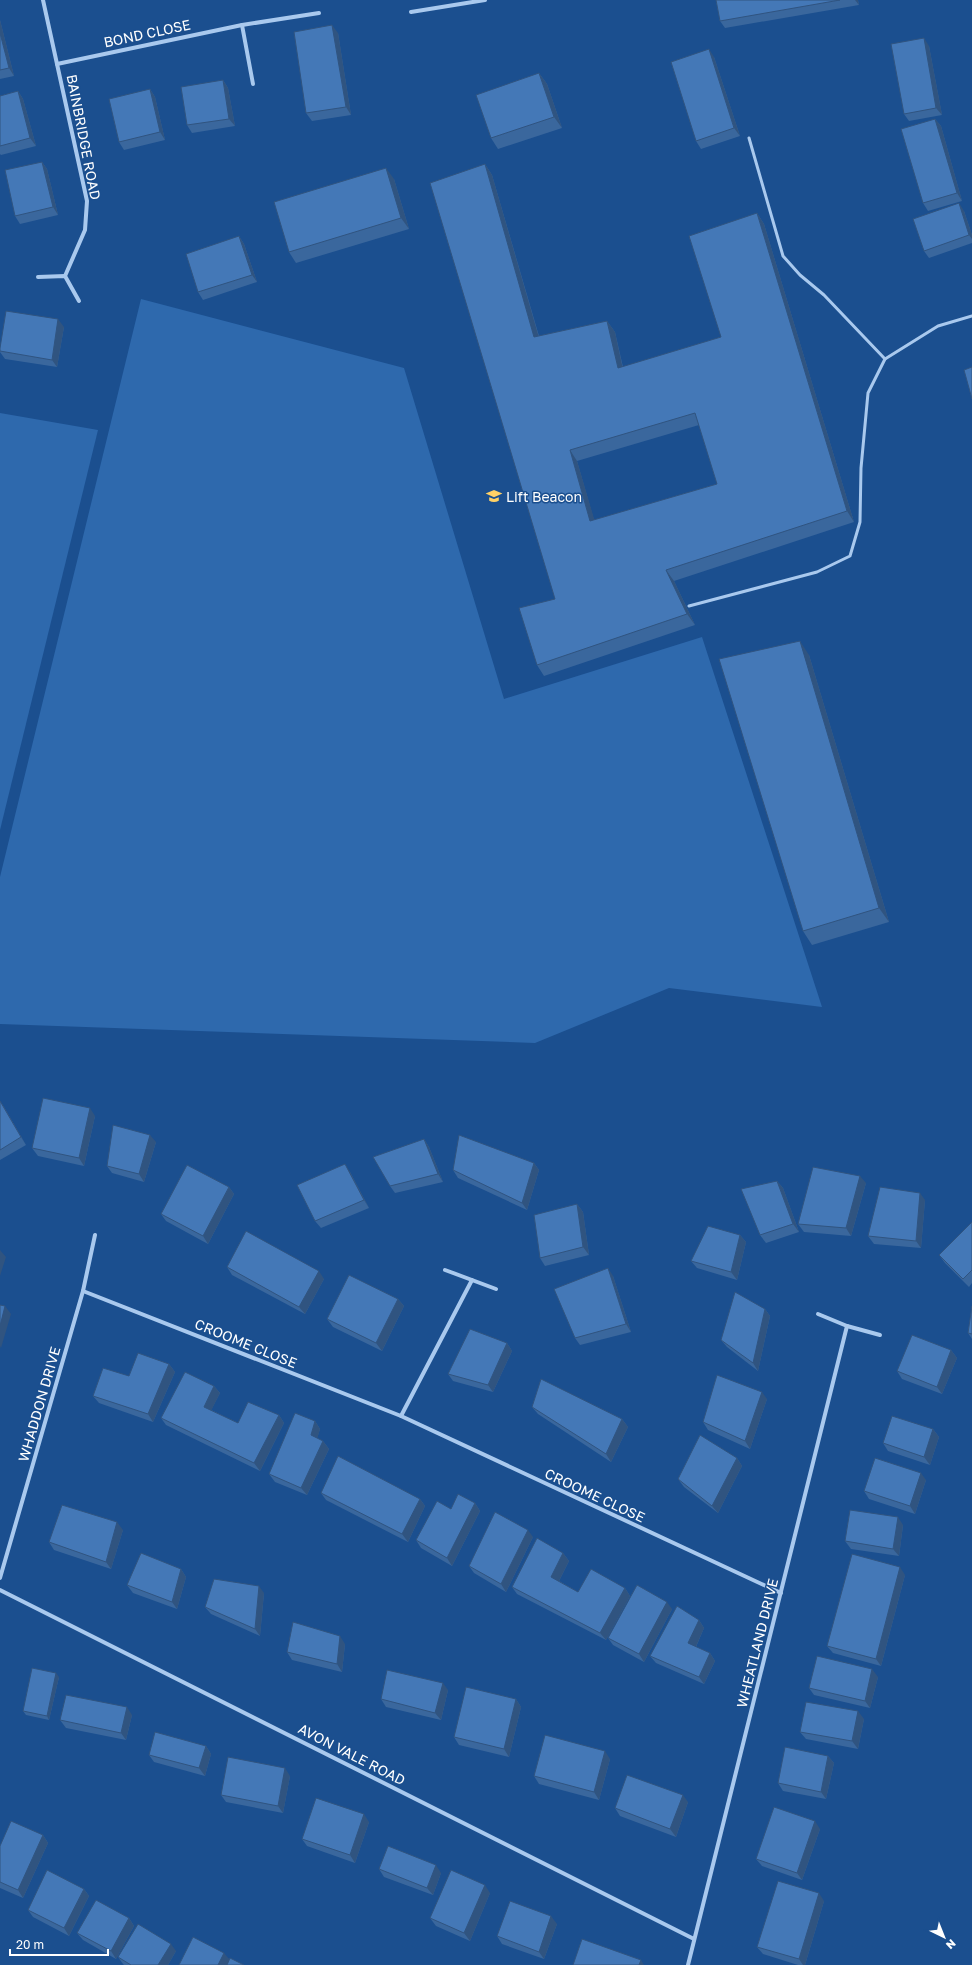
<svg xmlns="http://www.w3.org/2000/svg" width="972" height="1965" font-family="'Golos Text',sans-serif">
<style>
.green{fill:#2e69ad}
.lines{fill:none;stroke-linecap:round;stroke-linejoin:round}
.lane{stroke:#a9c9ee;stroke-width:3}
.street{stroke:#a9c9ee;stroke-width:4}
.wall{fill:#3a679d;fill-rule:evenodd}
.shaded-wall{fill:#305480}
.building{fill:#4478b7;stroke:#305480;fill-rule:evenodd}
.labels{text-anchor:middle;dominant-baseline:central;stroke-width:3;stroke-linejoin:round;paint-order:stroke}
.street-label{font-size:14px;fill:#fff;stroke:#1b4f8f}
.poi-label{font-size:14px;fill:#fff;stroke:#1b4f8f;text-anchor:start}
</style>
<rect width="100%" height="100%" fill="#1b4f8f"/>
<g class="green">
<polygon points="141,299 404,368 504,699 702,637 822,1007 669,988 535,1043 0,1024 0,877"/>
<polygon points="0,413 98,430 0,830"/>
</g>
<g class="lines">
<g class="lane">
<polyline points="749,138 783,256 800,275 824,295 885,359"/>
<polyline points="689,606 817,572 850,556 860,522 861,468 868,393 885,359 938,326 972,316"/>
</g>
<g class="street">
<polyline points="43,0 87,201 85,230 65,276"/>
<polyline points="411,12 485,0"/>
<polyline points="242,25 253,84"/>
<polyline points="57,64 242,25 319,13"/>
<polyline points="38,277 65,276 79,301"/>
<polyline points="445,1270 496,1289"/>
<polyline points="83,1291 401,1416 781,1593"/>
<polyline points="818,1314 847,1326 880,1335"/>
<polyline points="401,1416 472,1280"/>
<polyline points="0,1578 83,1291 95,1235"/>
<polyline points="0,1590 694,1939"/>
<polyline points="688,1965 847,1326"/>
</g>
</g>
<g class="wall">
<polygon points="716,0 858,0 859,5 725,28 720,21"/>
<polygon points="0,20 14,76 0,79"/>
<polygon points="338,33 351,115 312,121 306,113"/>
<polygon points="929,46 942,115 909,121 904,114"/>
<polygon points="714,57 740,136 701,149 696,141"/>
<polygon points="539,73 547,84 562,128 498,149 491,138"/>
<polygon points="223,80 228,88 235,126 192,133 187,125"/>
<polygon points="150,89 155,97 165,140 124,150 119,142"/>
<polygon points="18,91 23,99 36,146 1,155 0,154 0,96"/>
<polygon points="935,119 941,126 962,201 928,211 923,203"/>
<polygon points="42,162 47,169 58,215 20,224 15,216"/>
<path d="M485 164 492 175 539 336 607 321 615 332 623 367 721 337 757 213 764 224 854 522 674 581 695 625 544 676 537 665 555 599ZM699 425 717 484 594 520 577 461Z"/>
<polygon points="394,179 409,229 296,263 289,252"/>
<polygon points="964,211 972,235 972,243 929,258 924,251"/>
<polygon points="239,236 244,244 257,282 203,300 198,292"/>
<polygon points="64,327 57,367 5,359 0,352 0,348"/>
<polygon points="809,655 889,922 812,945 803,931"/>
<polygon points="0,1101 4,1107 26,1145 0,1160"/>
<polygon points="95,1116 84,1166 38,1156 32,1148"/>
<polygon points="424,1139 429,1147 443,1182 395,1193 390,1186"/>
<polygon points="156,1142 144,1182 112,1173 107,1166"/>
<polygon points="534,1163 539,1170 527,1210 458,1178 453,1170"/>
<polygon points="350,1172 369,1208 321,1228 315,1221"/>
<polygon points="777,1181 783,1188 799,1232 766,1243 760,1235"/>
<polygon points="866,1183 851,1236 804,1232 798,1224"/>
<polygon points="229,1187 234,1194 208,1244 166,1221 161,1214"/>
<polygon points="925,1200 921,1248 874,1244 868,1236"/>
<polygon points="577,1204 583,1212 589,1255 545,1266 540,1258"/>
<polygon points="972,1222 972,1283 969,1287 945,1263 939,1255"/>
<polygon points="740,1235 746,1242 737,1280 697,1268 691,1261"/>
<polygon points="227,1267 324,1279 305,1314 232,1275"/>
<polygon points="613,1276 631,1332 580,1345 575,1338"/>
<polygon points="398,1299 404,1306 382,1351 333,1327 327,1319"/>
<polygon points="972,1306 972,1339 968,1333"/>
<polygon points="765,1309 770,1316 758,1371 727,1347 721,1340"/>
<polygon points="507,1343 512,1351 493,1392 453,1381 448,1374"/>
<polygon points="951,1350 957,1358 942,1394 902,1379 897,1371"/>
<polygon points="169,1364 175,1372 153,1422 99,1403 93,1396 129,1376"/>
<polygon points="214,1386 220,1393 211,1410 238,1423 279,1415 284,1423 260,1471 166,1425 161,1418"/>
<polygon points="767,1399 750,1449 708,1430 703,1422"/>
<polygon points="532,1407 622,1419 628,1427 611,1462 538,1414"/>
<polygon points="315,1421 320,1429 317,1438 323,1441 329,1449 307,1495 275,1482 269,1474"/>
<polygon points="933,1429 939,1437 930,1465 888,1451 883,1443"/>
<polygon points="737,1458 742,1466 718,1513 684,1487 678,1479"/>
<polygon points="926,1480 915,1514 869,1499 864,1491"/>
<polygon points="321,1493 420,1499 425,1506 408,1542 326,1500"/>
<polygon points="475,1503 480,1511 452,1566 421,1548 416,1540 451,1509"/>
<polygon points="903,1525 899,1556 851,1549 845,1541"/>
<polygon points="123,1530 111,1569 54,1550 49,1542"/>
<polygon points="533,1537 506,1592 474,1573 469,1566"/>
<polygon points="563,1553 569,1561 559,1581 578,1592 625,1588 630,1596 606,1640 517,1594 512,1587"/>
<polygon points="181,1569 186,1577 177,1609 133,1593 127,1585"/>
<polygon points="905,1575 881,1666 833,1653 827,1646"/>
<polygon points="264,1593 260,1636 211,1614 205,1607"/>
<polygon points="672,1609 644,1662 613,1645 608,1638"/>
<polygon points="699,1620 704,1628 696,1647 710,1653 715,1661 704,1684 656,1663 650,1656"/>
<polygon points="345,1644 342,1672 292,1660 287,1652"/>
<polygon points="59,1677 49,1720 26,1715 23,1711"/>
<polygon points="878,1677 870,1708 814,1695 809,1688"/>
<polygon points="448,1690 441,1720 386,1707 381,1699"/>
<polygon points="516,1699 521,1707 509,1757 459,1745 454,1737"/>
<polygon points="132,1715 126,1740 66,1728 60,1720"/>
<polygon points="864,1719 858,1749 806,1739 800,1732"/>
<polygon points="206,1746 211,1754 205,1776 154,1762 149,1755"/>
<polygon points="828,1756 834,1763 826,1799 783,1791 778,1783"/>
<polygon points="610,1759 599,1800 539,1784 534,1776"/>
<polygon points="290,1776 283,1813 226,1802 221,1795"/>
<polygon points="688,1802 676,1837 620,1816 615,1808"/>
<polygon points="369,1822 355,1863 307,1846 302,1839"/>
<polygon points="820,1829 802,1880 762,1866 756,1859"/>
<polygon points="43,1835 48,1843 23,1898 0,1888 0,1846"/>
<polygon points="379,1869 441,1873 433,1895 384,1877"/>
<polygon points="84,1889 89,1896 69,1936 33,1917 28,1910"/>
<polygon points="490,1893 470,1941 436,1926 430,1918"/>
<polygon points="824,1901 805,1965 798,1965 763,1954 757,1947"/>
<polygon points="129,1918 134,1926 116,1959 83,1940 77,1933"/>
<polygon points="557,1924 544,1959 502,1944 497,1936"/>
<polygon points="176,1951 168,1965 124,1965 123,1964 118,1957"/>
</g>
<g class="shaded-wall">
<polygon points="855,0 858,0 859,5"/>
<polygon points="0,20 14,76 9,68 0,33"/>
<polygon points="332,25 338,33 351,115 346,107"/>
<polygon points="924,38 929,46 942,115 936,108"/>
<polygon points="709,49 714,57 740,136 734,128"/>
<polygon points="539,73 547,84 562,128 554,117"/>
<polygon points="223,80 228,88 235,126 229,119"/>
<polygon points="150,89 155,97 165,140 160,132"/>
<polygon points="18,91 23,99 36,146 30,138"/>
<polygon points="935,119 941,126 962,201 957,193"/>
<polygon points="42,162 47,169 58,215 53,207"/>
<polygon points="485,164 492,175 542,348 534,337"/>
<polygon points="386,168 394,179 409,229 401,218"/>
<polygon points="959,203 964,211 972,235 972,239 969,235"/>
<polygon points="757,213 764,224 854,522 847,511"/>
<polygon points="239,236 244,244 257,282 252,275"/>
<polygon points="58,319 64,327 57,367 52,360"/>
<polygon points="607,321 615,332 625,379 618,368"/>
<polygon points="570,450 577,461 598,532 590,521"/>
<polygon points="666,570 674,581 695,625 687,614"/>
<polygon points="800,641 809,655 889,922 879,908"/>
<polygon points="0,1101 4,1107 26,1145 21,1137"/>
<polygon points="90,1108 95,1116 84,1166 79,1158"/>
<polygon points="150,1135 156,1142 144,1182 139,1174"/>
<polygon points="424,1139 429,1147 443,1182 438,1174"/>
<polygon points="534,1163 539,1170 527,1210 522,1203"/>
<polygon points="345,1164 350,1172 369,1208 364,1200"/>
<polygon points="860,1176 866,1183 851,1236 846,1228"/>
<polygon points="777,1181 783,1188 799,1232 793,1224"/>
<polygon points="229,1187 234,1194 208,1244 203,1236"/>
<polygon points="920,1193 925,1200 921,1248 916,1241"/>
<polygon points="577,1204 583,1212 589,1255 583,1247"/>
<polygon points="740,1235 746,1242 737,1280 731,1272"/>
<polygon points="0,1250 6,1257 0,1276"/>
<polygon points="608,1268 613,1276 631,1332 626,1324"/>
<polygon points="319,1271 324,1279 305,1314 299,1307"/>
<polygon points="398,1299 404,1306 382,1351 376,1343"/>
<polygon points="5,1306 11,1314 1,1348 0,1346 0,1326"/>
<polygon points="765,1309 770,1316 758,1371 753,1363"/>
<polygon points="507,1343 512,1351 493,1392 488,1385"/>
<polygon points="951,1350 957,1358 942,1394 937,1387"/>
<polygon points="169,1364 175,1372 153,1422 148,1414"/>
<polygon points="214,1386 220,1393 209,1415 204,1407"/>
<polygon points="762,1392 767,1399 750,1449 745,1441"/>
<polygon points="279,1415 284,1423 260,1471 254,1463"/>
<polygon points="622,1419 628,1427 611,1462 606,1454"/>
<polygon points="315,1421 320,1429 316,1443 311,1435"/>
<polygon points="933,1429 939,1437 930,1465 924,1457"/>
<polygon points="323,1441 329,1449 307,1495 301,1488"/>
<polygon points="737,1458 742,1466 718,1513 712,1506"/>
<polygon points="921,1473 926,1480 915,1514 910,1506"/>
<polygon points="420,1499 425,1506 408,1542 402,1534"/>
<polygon points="475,1503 480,1511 452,1566 447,1558"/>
<polygon points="898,1517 903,1525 899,1556 893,1549"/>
<polygon points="117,1522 123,1530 111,1569 106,1562"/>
<polygon points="528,1530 533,1537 506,1592 501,1584"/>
<polygon points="563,1553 569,1561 557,1585 551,1577"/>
<polygon points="900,1567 905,1575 881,1666 876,1659"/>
<polygon points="181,1569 186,1577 177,1609 172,1602"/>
<polygon points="259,1586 264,1593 260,1636 255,1629"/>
<polygon points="625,1588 630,1596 606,1640 600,1633"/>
<polygon points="667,1602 672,1609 644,1662 639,1654"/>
<polygon points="699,1620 704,1628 694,1651 688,1643"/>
<polygon points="340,1636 345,1644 342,1672 337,1664"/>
<polygon points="710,1653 715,1661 704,1684 699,1677"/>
<polygon points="872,1669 878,1677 870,1708 865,1701"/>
<polygon points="56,1673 59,1677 49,1720 47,1716"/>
<polygon points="443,1683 448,1690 441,1720 435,1713"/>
<polygon points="516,1699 521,1707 509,1757 504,1749"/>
<polygon points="127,1707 132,1715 126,1740 121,1733"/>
<polygon points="858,1711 864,1719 858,1749 852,1741"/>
<polygon points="206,1746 211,1754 205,1776 199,1768"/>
<polygon points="605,1751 610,1759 599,1800 594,1792"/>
<polygon points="828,1756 834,1763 826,1799 821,1792"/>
<polygon points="285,1768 290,1776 283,1813 278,1806"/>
<polygon points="683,1795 688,1802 676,1837 670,1829"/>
<polygon points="364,1814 369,1822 355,1863 350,1855"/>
<polygon points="815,1821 820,1829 802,1880 797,1873"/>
<polygon points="43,1835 48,1843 23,1898 18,1890"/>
<polygon points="436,1865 441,1873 433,1895 427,1888"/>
<polygon points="485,1885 490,1893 470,1941 464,1933"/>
<polygon points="84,1889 89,1896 69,1936 64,1928"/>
<polygon points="819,1893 824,1901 805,1965 803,1965 799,1959"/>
<polygon points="551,1916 557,1924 544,1959 539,1952"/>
<polygon points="129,1918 134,1926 116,1959 111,1951"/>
<polygon points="171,1944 176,1951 168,1965 158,1965"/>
<polygon points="224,1953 230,1960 227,1965 218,1965"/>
<polygon points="641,1960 644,1965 639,1965"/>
</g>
<g class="building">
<polygon points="716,0 840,0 720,21"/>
<polygon points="332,25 346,107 306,113 294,32"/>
<polygon points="0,33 9,68 0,70"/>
<polygon points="924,38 936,108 904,114 891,44"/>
<polygon points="709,49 734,128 696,141 671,62"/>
<polygon points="539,73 554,117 491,138 476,95"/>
<polygon points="223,80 229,119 187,125 181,87"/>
<polygon points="150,89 160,132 119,142 109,99"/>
<polygon points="18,91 30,138 0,146 0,96"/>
<polygon points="935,119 957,193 923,203 901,129"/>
<polygon points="42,162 53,207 15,216 5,170"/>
<path d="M485 164 534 337 607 321 618 368 721 337 689 236 757 213 847 511 666 570 687 614 537 665 519 608 555 599 430 183ZM695 413 717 484 590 521 570 450Z"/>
<polygon points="386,168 401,218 289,252 274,202"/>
<polygon points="959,203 969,235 924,251 913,219"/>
<polygon points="239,236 252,275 198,292 186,254"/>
<polygon points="6,311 58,319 52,360 0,351 0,348"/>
<polygon points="972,367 972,399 964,370"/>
<polygon points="800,641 879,908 803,931 719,659"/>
<polygon points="43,1098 90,1108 79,1158 32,1148"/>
<polygon points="0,1101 21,1137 0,1150"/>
<polygon points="113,1125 150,1135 139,1174 107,1166"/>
<polygon points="459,1135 534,1163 522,1203 453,1170"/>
<polygon points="424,1139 438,1174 390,1186 373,1157"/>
<polygon points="345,1164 364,1200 315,1221 297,1185"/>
<polygon points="187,1165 229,1187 203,1236 161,1214"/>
<polygon points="813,1167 860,1176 846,1228 798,1224"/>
<polygon points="777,1181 793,1224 760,1235 741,1189"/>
<polygon points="880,1187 920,1193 916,1241 868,1236"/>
<polygon points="577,1204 583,1247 540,1258 534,1215"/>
<polygon points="972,1222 972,1270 963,1279 939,1255"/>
<polygon points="708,1226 740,1235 731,1272 691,1261"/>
<polygon points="246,1231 319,1271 299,1307 227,1267"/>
<polygon points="608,1268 626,1324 575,1338 554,1289"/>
<polygon points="349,1275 398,1299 376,1343 327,1319"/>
<polygon points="735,1292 765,1309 753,1363 721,1340"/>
<polygon points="0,1305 5,1306 0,1326"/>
<polygon points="972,1306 972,1334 968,1333"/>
<polygon points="470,1329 507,1343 488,1385 448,1374"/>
<polygon points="912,1335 951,1350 937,1387 897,1371"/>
<polygon points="138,1353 169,1364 148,1414 93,1396 103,1368 129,1376"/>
<polygon points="185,1372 214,1386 204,1407 238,1423 248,1402 279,1415 254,1463 161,1418"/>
<polygon points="717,1375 762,1392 745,1441 703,1422"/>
<polygon points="541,1379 622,1419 606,1454 532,1407"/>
<polygon points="295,1413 315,1421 311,1435 323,1441 301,1488 269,1474"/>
<polygon points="892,1416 933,1429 924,1457 883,1443"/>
<polygon points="700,1435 737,1458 712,1506 678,1479"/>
<polygon points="338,1456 420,1499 402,1534 321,1493"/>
<polygon points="875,1458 921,1473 910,1506 864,1491"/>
<polygon points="458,1494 475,1503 447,1558 416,1540 437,1501 451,1509"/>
<polygon points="62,1505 117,1522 106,1562 49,1542"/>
<polygon points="850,1510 898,1517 893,1549 845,1541"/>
<polygon points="495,1512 528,1530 501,1584 469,1566"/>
<polygon points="537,1538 563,1553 551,1577 578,1592 591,1569 625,1588 600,1633 512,1587"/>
<polygon points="141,1553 181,1569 172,1602 127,1585"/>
<polygon points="852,1554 900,1567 876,1659 827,1646"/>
<polygon points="214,1579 259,1586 255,1629 205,1607"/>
<polygon points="637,1585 667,1602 639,1654 608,1638"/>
<polygon points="677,1606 699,1620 688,1643 710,1653 699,1677 650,1656"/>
<polygon points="293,1622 340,1636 337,1664 287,1652"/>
<polygon points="817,1656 872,1669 865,1701 809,1688"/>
<polygon points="32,1668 56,1673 47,1716 23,1711"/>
<polygon points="387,1670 443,1683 435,1713 381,1699"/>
<polygon points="466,1687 516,1699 504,1749 454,1737"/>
<polygon points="66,1695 127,1707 121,1733 60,1720"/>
<polygon points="806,1702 858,1711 852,1741 800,1732"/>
<polygon points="155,1732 206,1746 199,1768 149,1755"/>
<polygon points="545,1735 605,1751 594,1792 534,1776"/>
<polygon points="785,1747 828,1756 821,1792 778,1783"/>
<polygon points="228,1757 285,1768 278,1806 221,1795"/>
<polygon points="627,1775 683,1795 670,1829 615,1808"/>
<polygon points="316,1798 364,1814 350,1855 302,1839"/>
<polygon points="774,1807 815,1821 797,1873 756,1859"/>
<polygon points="11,1821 43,1835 18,1890 0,1882 0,1846"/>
<polygon points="388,1846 436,1865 427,1888 379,1869"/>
<polygon points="47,1870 84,1889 64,1928 28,1910"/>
<polygon points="451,1870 485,1885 464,1933 430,1918"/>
<polygon points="778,1881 819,1893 799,1959 757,1947"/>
<polygon points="96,1900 129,1918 111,1951 77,1933"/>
<polygon points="510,1901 551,1916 539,1952 497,1936"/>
<polygon points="138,1924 171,1944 158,1965 131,1965 118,1957"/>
<polygon points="193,1937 224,1953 218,1965 179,1965"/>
<polygon points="582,1939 641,1960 639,1965 573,1965"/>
<polygon points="230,1958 244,1965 227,1965"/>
</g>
<defs>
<g id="school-bare" transform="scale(1.2)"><path d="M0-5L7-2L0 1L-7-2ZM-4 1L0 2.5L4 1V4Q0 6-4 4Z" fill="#ffd166" stroke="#1b4f8f" stroke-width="2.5" paint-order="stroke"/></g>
</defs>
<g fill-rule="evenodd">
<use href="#school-bare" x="494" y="496"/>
</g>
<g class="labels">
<g class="street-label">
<text transform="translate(147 33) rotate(-12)">BOND CLOSE</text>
<text transform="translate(84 137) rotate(79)">BAINBRIDGE ROAD</text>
<text transform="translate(246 1343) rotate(22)">CROOME CLOSE</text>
<text transform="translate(39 1404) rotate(-74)">WHADDON DRIVE</text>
<text transform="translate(595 1495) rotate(25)">CROOME CLOSE</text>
<text transform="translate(757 1643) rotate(-76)">WHEATLAND DRIVE</text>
<text transform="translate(352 1754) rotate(27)">AVON VALE ROAD</text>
</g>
<g class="poi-label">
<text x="506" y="496">Lift Beacon</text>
</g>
</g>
<g transform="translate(944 1937) rotate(137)" stroke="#1b4f8f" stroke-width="3" paint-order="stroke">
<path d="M0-3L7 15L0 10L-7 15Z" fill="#ffffff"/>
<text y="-6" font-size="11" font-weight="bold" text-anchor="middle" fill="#ffffff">N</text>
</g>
<path d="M10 1949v6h98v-6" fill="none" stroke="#ffffff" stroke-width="2"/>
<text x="16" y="1949" font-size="12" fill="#ffffff" stroke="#1b4f8f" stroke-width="3" paint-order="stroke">20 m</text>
</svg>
